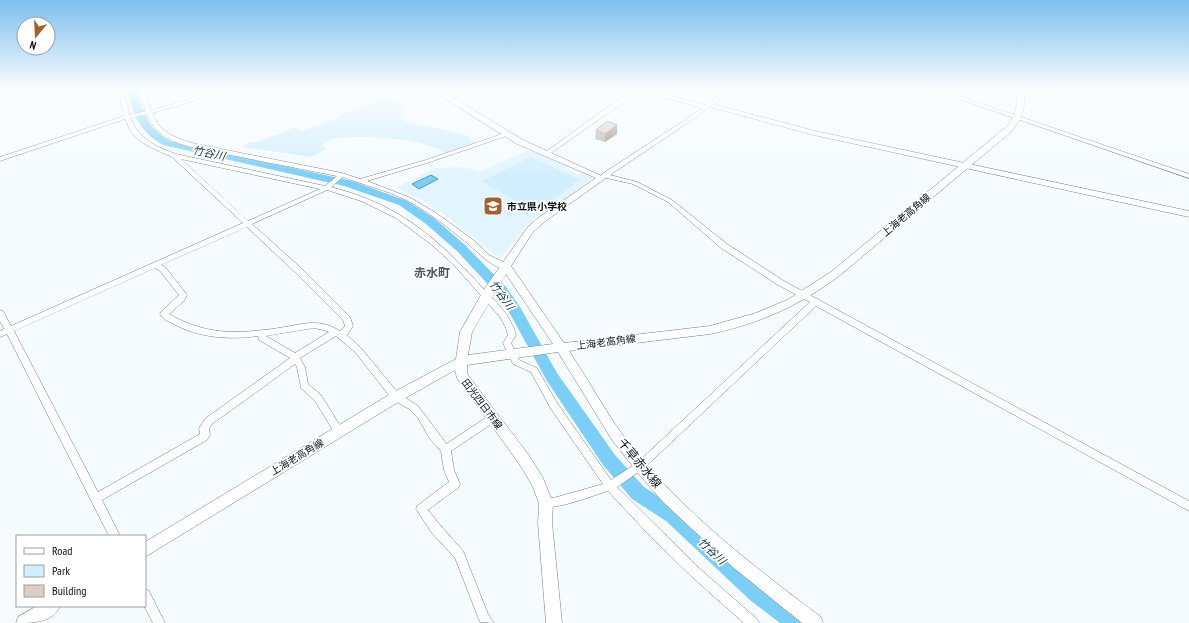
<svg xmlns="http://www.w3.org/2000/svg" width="1189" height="623" font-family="'PT Sans Narrow','Noto Sans JP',sans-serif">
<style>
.built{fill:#e2f5ff}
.green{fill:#d2efff}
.water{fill:#7dcef6;stroke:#5b95b2}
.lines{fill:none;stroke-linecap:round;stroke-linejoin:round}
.river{fill:#7dcef6;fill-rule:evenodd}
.minor-casing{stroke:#728088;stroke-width:1}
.tertiary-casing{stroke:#728088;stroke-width:1}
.secondary-casing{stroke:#728088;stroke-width:1}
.minor{fill:#fff;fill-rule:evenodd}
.tertiary{fill:#fff;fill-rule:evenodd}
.secondary{fill:#fff;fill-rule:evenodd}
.wall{fill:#bdb1a9}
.shaded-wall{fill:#9a908a}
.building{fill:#dccec5;stroke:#9a908a}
.labels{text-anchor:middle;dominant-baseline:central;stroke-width:3.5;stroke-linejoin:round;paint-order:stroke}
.poi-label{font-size:10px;font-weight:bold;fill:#0b1012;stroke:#fff;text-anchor:start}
.street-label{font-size:10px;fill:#0b1012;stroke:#fff}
.water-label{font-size:11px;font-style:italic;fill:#0b3141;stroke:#fff}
.quarter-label{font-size:12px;font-weight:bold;fill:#4c5960;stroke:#fff}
.near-street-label{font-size:12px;fill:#0b1012;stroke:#fff}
</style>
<rect width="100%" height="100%" fill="#f5fbfe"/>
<polygon class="built" points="529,150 566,166 566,169 578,174 583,174 593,178 543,215 540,214 527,225 500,258 445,215 421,199 396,188 435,168 466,167 479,172"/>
<g class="green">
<path d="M387 97C401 102 403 105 404 121L406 122 438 128 468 136 476 145 445 154C433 138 348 133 329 140 327 141 324 143 322 145L326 149 311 157 243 147 247 143 260 141 296 127 302 131 338 118 343 113Z"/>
<polygon points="531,157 580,180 541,209 527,202 523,206 482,181"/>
</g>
<polygon class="water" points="431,175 438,179 419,189 412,184"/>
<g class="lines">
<path class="river" d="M127 89H137C144 114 147 127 170 141L352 181 407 201 434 218 465 245 506 287 520 307 557 373 615 455 644 487 678 509 765 587 804 616 807 623H780L751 601 666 521 632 499 603 465 547 381 509 312 496 293 457 251 426 224 399 205 344 186 163 145C138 130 134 116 127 89Z"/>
<g class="minor-casing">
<g id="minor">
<path d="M118 89H124L129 115 146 111 138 89H144C157 127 156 132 196 144L342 173 360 179 426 160 505 133H509V135L430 162 367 181 411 198 436 213 476 242 489 255 509 265 510 267 509 269C495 272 476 250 466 242 447 227 428 211 406 200 386 190 364 185 343 177L331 187C397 204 434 235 479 284 494 300 510 313 516 335L511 343 519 360 537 368 557 403 611 480 637 463 810 302 778 285 721 248 668 202 633 184 602 177 601 176 602 174 679 124 702 108 640 91 548 155H544L543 154 601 112 635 89H645L705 105 727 89H734L683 126 610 175 637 182 672 200 727 244 784 281 1189 501V511L816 306 643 469 617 487 699 568 757 619 759 623H744L691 576 650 536 608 491C594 495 555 511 542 506L541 503 542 500 557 497 603 484 551 409 531 372 513 364 503 343 508 335 506 328 500 317 454 265 432 245 396 218 361 201 327 190 252 224 301 268 350 317 353 326 347 335 361 348 398 393 418 406 445 442 446 444 490 415 493 414 496 415 498 418 496 421 451 451 454 470 460 484 459 487 428 510 440 525 463 551 488 614 494 623 480 622 455 558 432 533 416 509 417 506 449 482 444 470 441 451 430 439 418 418 409 409 392 399 355 352 336 336 300 358 305 367 308 384 321 395 342 429 344 432 342 435 339 436 336 435 315 401 301 388 297 367 295 364 212 424 209 429 210 435 207 440 102 500 120 536H109L7 334 0 337V331L4 329 0 321V310L3 311 11 326 243 223 172 157 150 147 137 139 131 132 125 119 0 161V157L124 116ZM147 114C157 137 172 142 195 148L337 176 325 186 176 154C156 147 139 139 130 118ZM181 159 320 189 248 221ZM247 227 295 272 343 320 345 326 340 331C320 319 307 323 285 327 274 329 264 330 254 331 222 334 197 330 169 314L184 301 187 295 165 267 161 265ZM155 268 160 271 179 295 161 312 160 314C163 319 167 321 172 323 198 338 229 340 258 336L259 340 290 358 206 418 199 428 200 434 98 492 14 331ZM314 328 323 330 329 332 295 353 266 336Z"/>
<polygon points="930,89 938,89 1189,174 1189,178"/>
<path d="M1050 89H1062C1054 93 1024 99 1017 95 1021 93 1044 91 1050 89Z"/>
<polygon points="145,589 149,591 165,623 153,623 144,606"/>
</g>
</g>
<g class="tertiary-casing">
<g id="tertiary">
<polygon points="211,89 220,89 191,102 149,114 146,112 187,100"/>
<polygon points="709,103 815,131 1189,211 1189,217 814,135 707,106 706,105"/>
</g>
</g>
<g class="secondary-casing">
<g id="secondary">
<path d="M430 89H439L523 140 606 178 544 222 533 232 511 266 564 343 710 326 756 313 787 300 831 272 1006 127C1016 115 1019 105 1015 89H1023C1027 106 1022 117 1012 131L839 276C799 306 758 324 710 334L569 351C590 382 607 415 630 445 683 512 753 566 821 617L823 623H802L734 568 663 502 642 478 612 440 558 352 467 365V374L528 454 543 478 553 503 552 523 562 623H546L538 523 539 503 532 485 518 462 457 378 455 370 400 401 145 557V542L392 393 456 359 460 332 485 288 527 228 538 218 596 178 517 144ZM506 274 553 344 468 355 472 332Z"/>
<path d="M37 606H60C53 623 32 623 16 623L18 617Z"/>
</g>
</g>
<use href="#minor" class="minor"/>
<use href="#tertiary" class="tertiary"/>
<use href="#secondary" class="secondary"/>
</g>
<polygon class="wall" points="617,125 617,134 605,142 595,139 596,130"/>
<polygon class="shaded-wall" points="617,125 617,134 605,142 605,134"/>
<polygon class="building" points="607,121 617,125 605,134 596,130"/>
<linearGradient id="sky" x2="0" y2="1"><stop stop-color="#7dbeee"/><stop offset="0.51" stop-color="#fafdff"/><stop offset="1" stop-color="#fafdff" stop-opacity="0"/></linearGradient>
<rect width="1189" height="176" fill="url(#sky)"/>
<defs>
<g id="school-square" transform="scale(1)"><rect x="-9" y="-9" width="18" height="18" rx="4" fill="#a3602f" stroke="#fff"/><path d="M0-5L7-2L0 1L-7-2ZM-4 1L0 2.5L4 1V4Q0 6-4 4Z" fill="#fff"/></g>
</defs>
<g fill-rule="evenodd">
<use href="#school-square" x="493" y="206"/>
</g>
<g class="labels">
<g class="poi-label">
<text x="507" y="206">市立県小学校</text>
</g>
<g class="street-label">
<text transform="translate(906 215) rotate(-40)">上海老高角線</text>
<text transform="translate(606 342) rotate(-7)">上海老高角線</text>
<text transform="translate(482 404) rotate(53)">田光四日市線</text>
<text transform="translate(297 457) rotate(-31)">上海老高角線</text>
</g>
<g class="water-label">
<text transform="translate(209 153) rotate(12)">竹谷川</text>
<text transform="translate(502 295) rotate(54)">竹谷川</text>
<text transform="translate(712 551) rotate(43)">竹谷川</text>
</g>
<g class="quarter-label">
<text x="432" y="272">赤水町</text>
</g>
<g class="near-street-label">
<text transform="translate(640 463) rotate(50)">千草赤水線</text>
</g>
</g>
<rect x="16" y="535" width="130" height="72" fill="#ffffff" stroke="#9d9fa0"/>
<rect x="24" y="548" width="20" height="6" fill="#ffffff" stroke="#9d9fa0"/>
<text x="52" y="555" font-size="12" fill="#0b1012">Road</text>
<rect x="24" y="565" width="20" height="12" fill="#d2efff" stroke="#9d9fa0"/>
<text x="52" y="575" font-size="12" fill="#0b1012">Park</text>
<rect x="24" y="585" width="20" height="12" fill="#dccec5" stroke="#9d9fa0"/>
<text x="52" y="595" font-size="12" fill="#0b1012">Building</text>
<g transform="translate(36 36) rotate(198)"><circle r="19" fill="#ffffff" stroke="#9d9fa0"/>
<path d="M0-3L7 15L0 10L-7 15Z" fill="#a3602f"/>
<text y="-6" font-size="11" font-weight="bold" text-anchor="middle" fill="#0b1012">N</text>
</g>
</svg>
